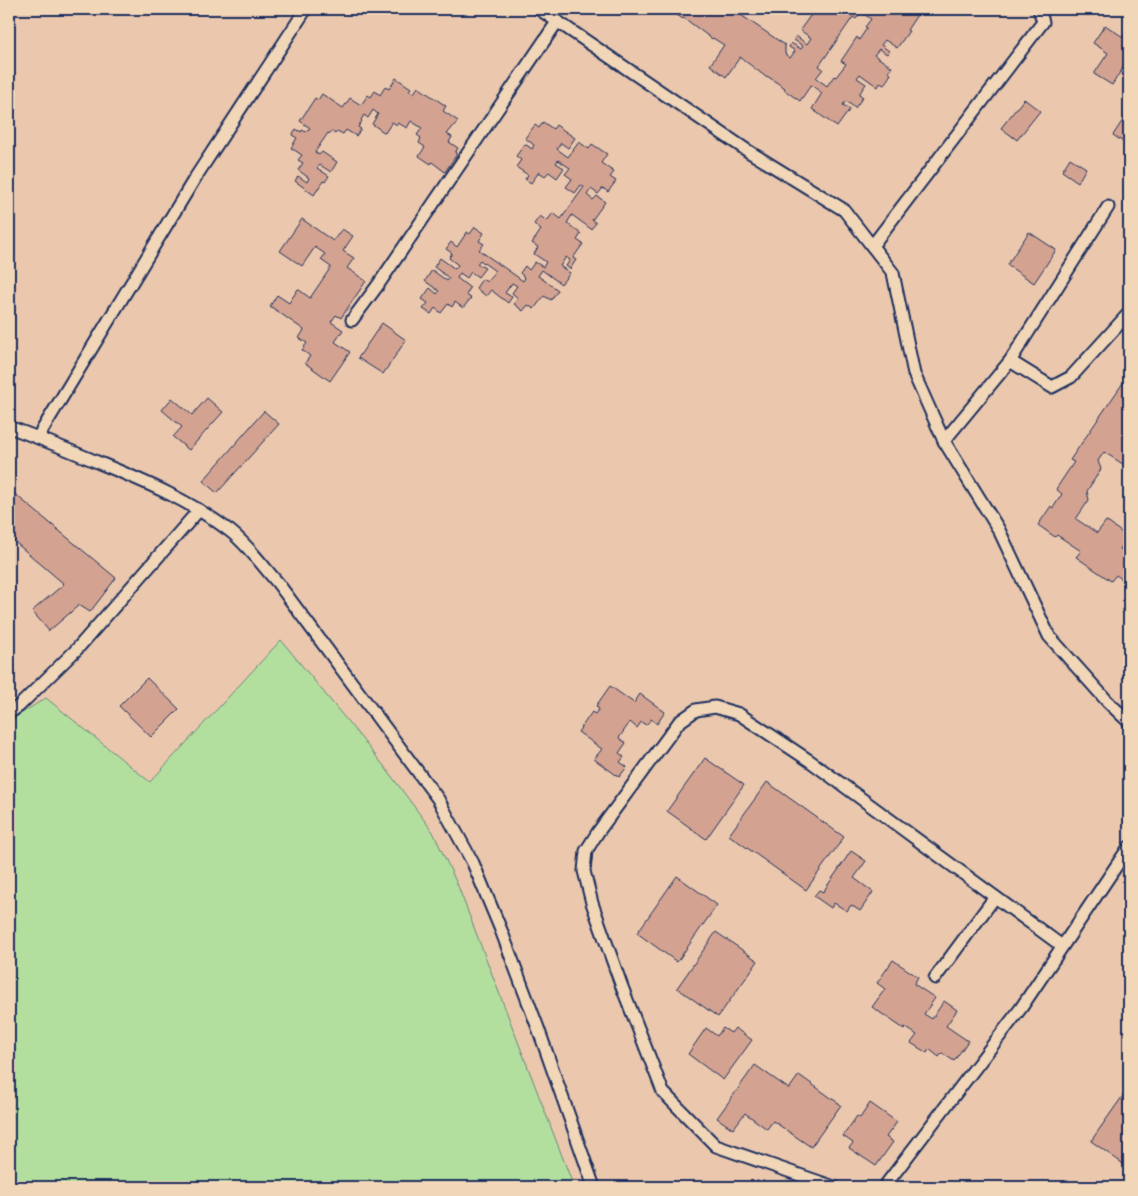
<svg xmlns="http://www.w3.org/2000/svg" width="1138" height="1196" font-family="'Comic Neue',sans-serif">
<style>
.green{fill:#b3df9e;stroke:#67877e}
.building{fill:#d4a290;stroke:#1b2f5e;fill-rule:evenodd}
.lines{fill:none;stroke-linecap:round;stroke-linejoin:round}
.lane-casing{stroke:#1b2f5e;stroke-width:15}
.lane{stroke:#f2d6b8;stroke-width:11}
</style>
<rect width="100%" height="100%" fill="#ebc8ad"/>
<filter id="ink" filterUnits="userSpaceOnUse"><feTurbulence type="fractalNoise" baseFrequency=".02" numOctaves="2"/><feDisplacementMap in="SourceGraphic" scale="10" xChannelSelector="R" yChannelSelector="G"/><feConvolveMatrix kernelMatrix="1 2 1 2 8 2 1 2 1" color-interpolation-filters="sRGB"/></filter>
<g filter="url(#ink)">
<polygon class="green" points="281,640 384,766 433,832 458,886 574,1187 9,1187 9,721 46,698 150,782"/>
<g class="building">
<path d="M668 9H732L785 45V54L790 58 795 51 789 47 791 43 801 49 803 46 794 40 796 36 807 44 811 38 800 30 815 9H828L833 12 836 9H876L881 12 884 9H921L907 30 909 31 897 48 885 40 881 45 889 51 887 54 879 49 874 55 892 67 888 72 891 74 884 85 880 83 878 87 860 74 857 78 866 84 859 94 863 97 855 108 846 101 843 105 850 109 837 127 812 109 822 93 811 85 800 101 784 90 785 88 767 76 766 77 740 57 726 77 710 65 724 45 713 38 712 39 684 18 683 19ZM861 12 871 19 865 27 867 28 859 40 857 37 841 61 846 64 836 77 834 76 827 86 816 78 823 69 819 66 853 17 856 19Z"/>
<polygon points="1105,25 1123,37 1129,27 1129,58 1112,85 1094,74 1108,53 1093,43"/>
<polygon points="396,78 411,88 409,91 414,93 418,87 446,106 443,111 458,121 447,134 452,137 449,142 458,148 455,153 457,154 445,172 432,162 431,164 419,156 425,147 419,143 421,138 417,135 422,128 411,121 407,128 398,123 397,125 392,122 385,133 372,124 378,114 373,110 368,118 364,115 361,120 362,121 358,127 361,129 356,136 346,130 343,134 337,131 335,134 331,131 329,134 328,133 315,152 319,155 322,152 337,162 331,172 320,165 317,168 329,176 325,182 323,181 314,195 295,181 298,176 307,182 309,178 298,170 303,163 298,160 302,155 291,148 297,138 292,135 296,129 301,132 302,130 306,132 310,128 300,121 315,98 318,100 322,94 343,108 350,98 361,105 368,95 371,97 375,91 380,95 385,87 389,89"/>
<polygon points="1024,99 1040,111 1017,140 1001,128"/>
<polygon points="1129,111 1129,146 1113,135"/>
<polygon points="543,122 553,129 556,125 575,138 568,148 561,143 557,149 568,157 579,142 589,149 592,144 607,154 601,163 614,172 610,177 616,181 608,192 603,188 598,194 591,189 587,195 593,200 597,196 605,202 592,220 596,223 591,229 572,215 567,223 581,234 577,240 583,244 573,258 576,260 570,269 566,266 570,260 566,257 560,266 570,273 561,284 542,270 538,276 558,290 551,300 544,296 534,309 528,305 523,311 514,304 518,298 512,293 517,286 512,283 505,293 512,297 508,303 491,290 486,296 476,288 482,279 487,282 495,271 480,260 477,264 485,268 478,277 471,272 467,278 460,273 457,278 470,288 466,295 471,298 463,308 455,302 452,307 448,304 441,313 435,308 431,314 423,309 428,303 422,299 430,288 437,294 439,291 425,281 432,270 447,281 449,278 434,267 440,258 455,269 458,265 449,258 452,253 446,249 451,242 457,247 467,232 470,234 475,227 484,233 479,241 484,244 479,250 523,281 525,278 520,273 525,266 529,270 535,262 543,267 546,262 534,254 538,247 532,243 541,230 534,224 540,216 547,221 553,213 561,219 584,187 581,185 575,193 566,187 572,179 565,174 570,168 558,160 556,163 564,168 557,178 549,172 545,176 539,172 531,183 525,179 528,175 516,167 521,160 516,156 525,144 532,149 534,145 525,138 535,125 539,128"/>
<polygon points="1070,158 1086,168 1078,182 1062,171"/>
<polygon points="302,219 333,241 342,229 353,236 343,251 354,258 347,268 366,281 341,318 336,315 331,322 343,330 335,342 350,352 330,381 305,363 310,356 302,350 307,343 299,338 304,330 270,306 277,295 289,303 298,289 310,298 331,267 321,260 325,254 315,247 302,266 280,251"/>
<polygon points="1029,232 1056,250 1034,283 1007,265"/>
<polygon points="382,323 406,340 383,374 358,358"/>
<polygon points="1125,380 1129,383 1129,468 1104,452 1098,461 1101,469 1087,491 1089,500 1076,519 1097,533 1106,521 1128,537 1120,549 1129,555 1129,584 1116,575 1111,581 1076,557 1081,551 1057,535 1055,537 1038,525 1051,506 1053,508 1062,494 1056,489 1074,462 1070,460"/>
<polygon points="172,398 192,415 207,398 223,412 189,450 173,437 182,427 162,410"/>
<polygon points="264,411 279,424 217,493 203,481"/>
<polygon points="9,489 116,578 90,612 79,605 49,631 32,611 64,584 9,537"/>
<polygon points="9,655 16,671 9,675"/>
<polygon points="147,678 179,709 151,737 119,706"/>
<polygon points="610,686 634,703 640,694 665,712 657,724 651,719 646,725 641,722 637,728 630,722 619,738 626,743 619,753 624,757 620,762 627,767 619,777 594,759 602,749 578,732 592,712 595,714 599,709 596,706"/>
<polygon points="705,758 744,785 706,839 667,811"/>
<polygon points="767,782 844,837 806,890 729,835"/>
<polygon points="851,851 866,861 854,878 873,892 860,911 851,905 847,911 834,903 831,908 814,896 819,890 823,892"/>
<polygon points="677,876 717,905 677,962 637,933"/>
<polygon points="716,932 758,961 718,1017 677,988"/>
<polygon points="893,960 918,977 914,984 935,998 924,1014 932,1019 944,1001 957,1010 946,1026 968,1041 954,1061 942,1053 939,1057 929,1049 927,1053 911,1043 917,1035 905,1027 904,1029 872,1007 885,989 877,983"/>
<polygon points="706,1028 717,1036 723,1028 731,1033 735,1028 752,1040 723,1080 688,1054"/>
<polygon points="755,1065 789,1089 799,1075 841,1105 811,1147 773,1121 767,1129 745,1113 733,1129 717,1118"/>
<polygon points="1129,1087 1129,1127 1126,1132 1129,1134 1129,1168 1091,1141"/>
<polygon points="870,1103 897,1122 886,1137 893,1142 876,1166 849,1148 853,1143 843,1136 857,1116 860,1118"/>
</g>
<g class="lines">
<g class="lane-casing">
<g id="lane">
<polyline points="539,9 748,151 844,210 893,273 914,374 944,441 999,530 1049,636 1108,702 1129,722"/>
<polyline points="872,246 1043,22 1039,9"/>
<polyline points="352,320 378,285 557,22"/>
<polyline points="1010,361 1052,387 1071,377 1129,313"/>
<path d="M9 427C40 438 71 451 102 464 148 483 190 501 230 531 248 545 262 565 277 582L438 799 473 863 501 930 538 1028 594 1187"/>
<polyline points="38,437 195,178 306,9"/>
<polyline points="944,441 1010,361 1108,207"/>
<polyline points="9,713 19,706 77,649 199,510"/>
<polyline points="935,978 995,897"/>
<polyline points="834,1187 716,1146 663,1092 622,987 592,903 584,871 586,851 598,832 679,722 696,710 715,707 739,714 810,761 1062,946"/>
<polyline points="884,1187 1021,1008 1129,847"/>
</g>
</g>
<use href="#lane" class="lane"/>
</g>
</g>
<rect width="1138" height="1196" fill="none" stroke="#f2d6b8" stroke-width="30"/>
<rect x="15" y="15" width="1108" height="1166" fill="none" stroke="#1b2f5e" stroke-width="2" filter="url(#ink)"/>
</svg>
